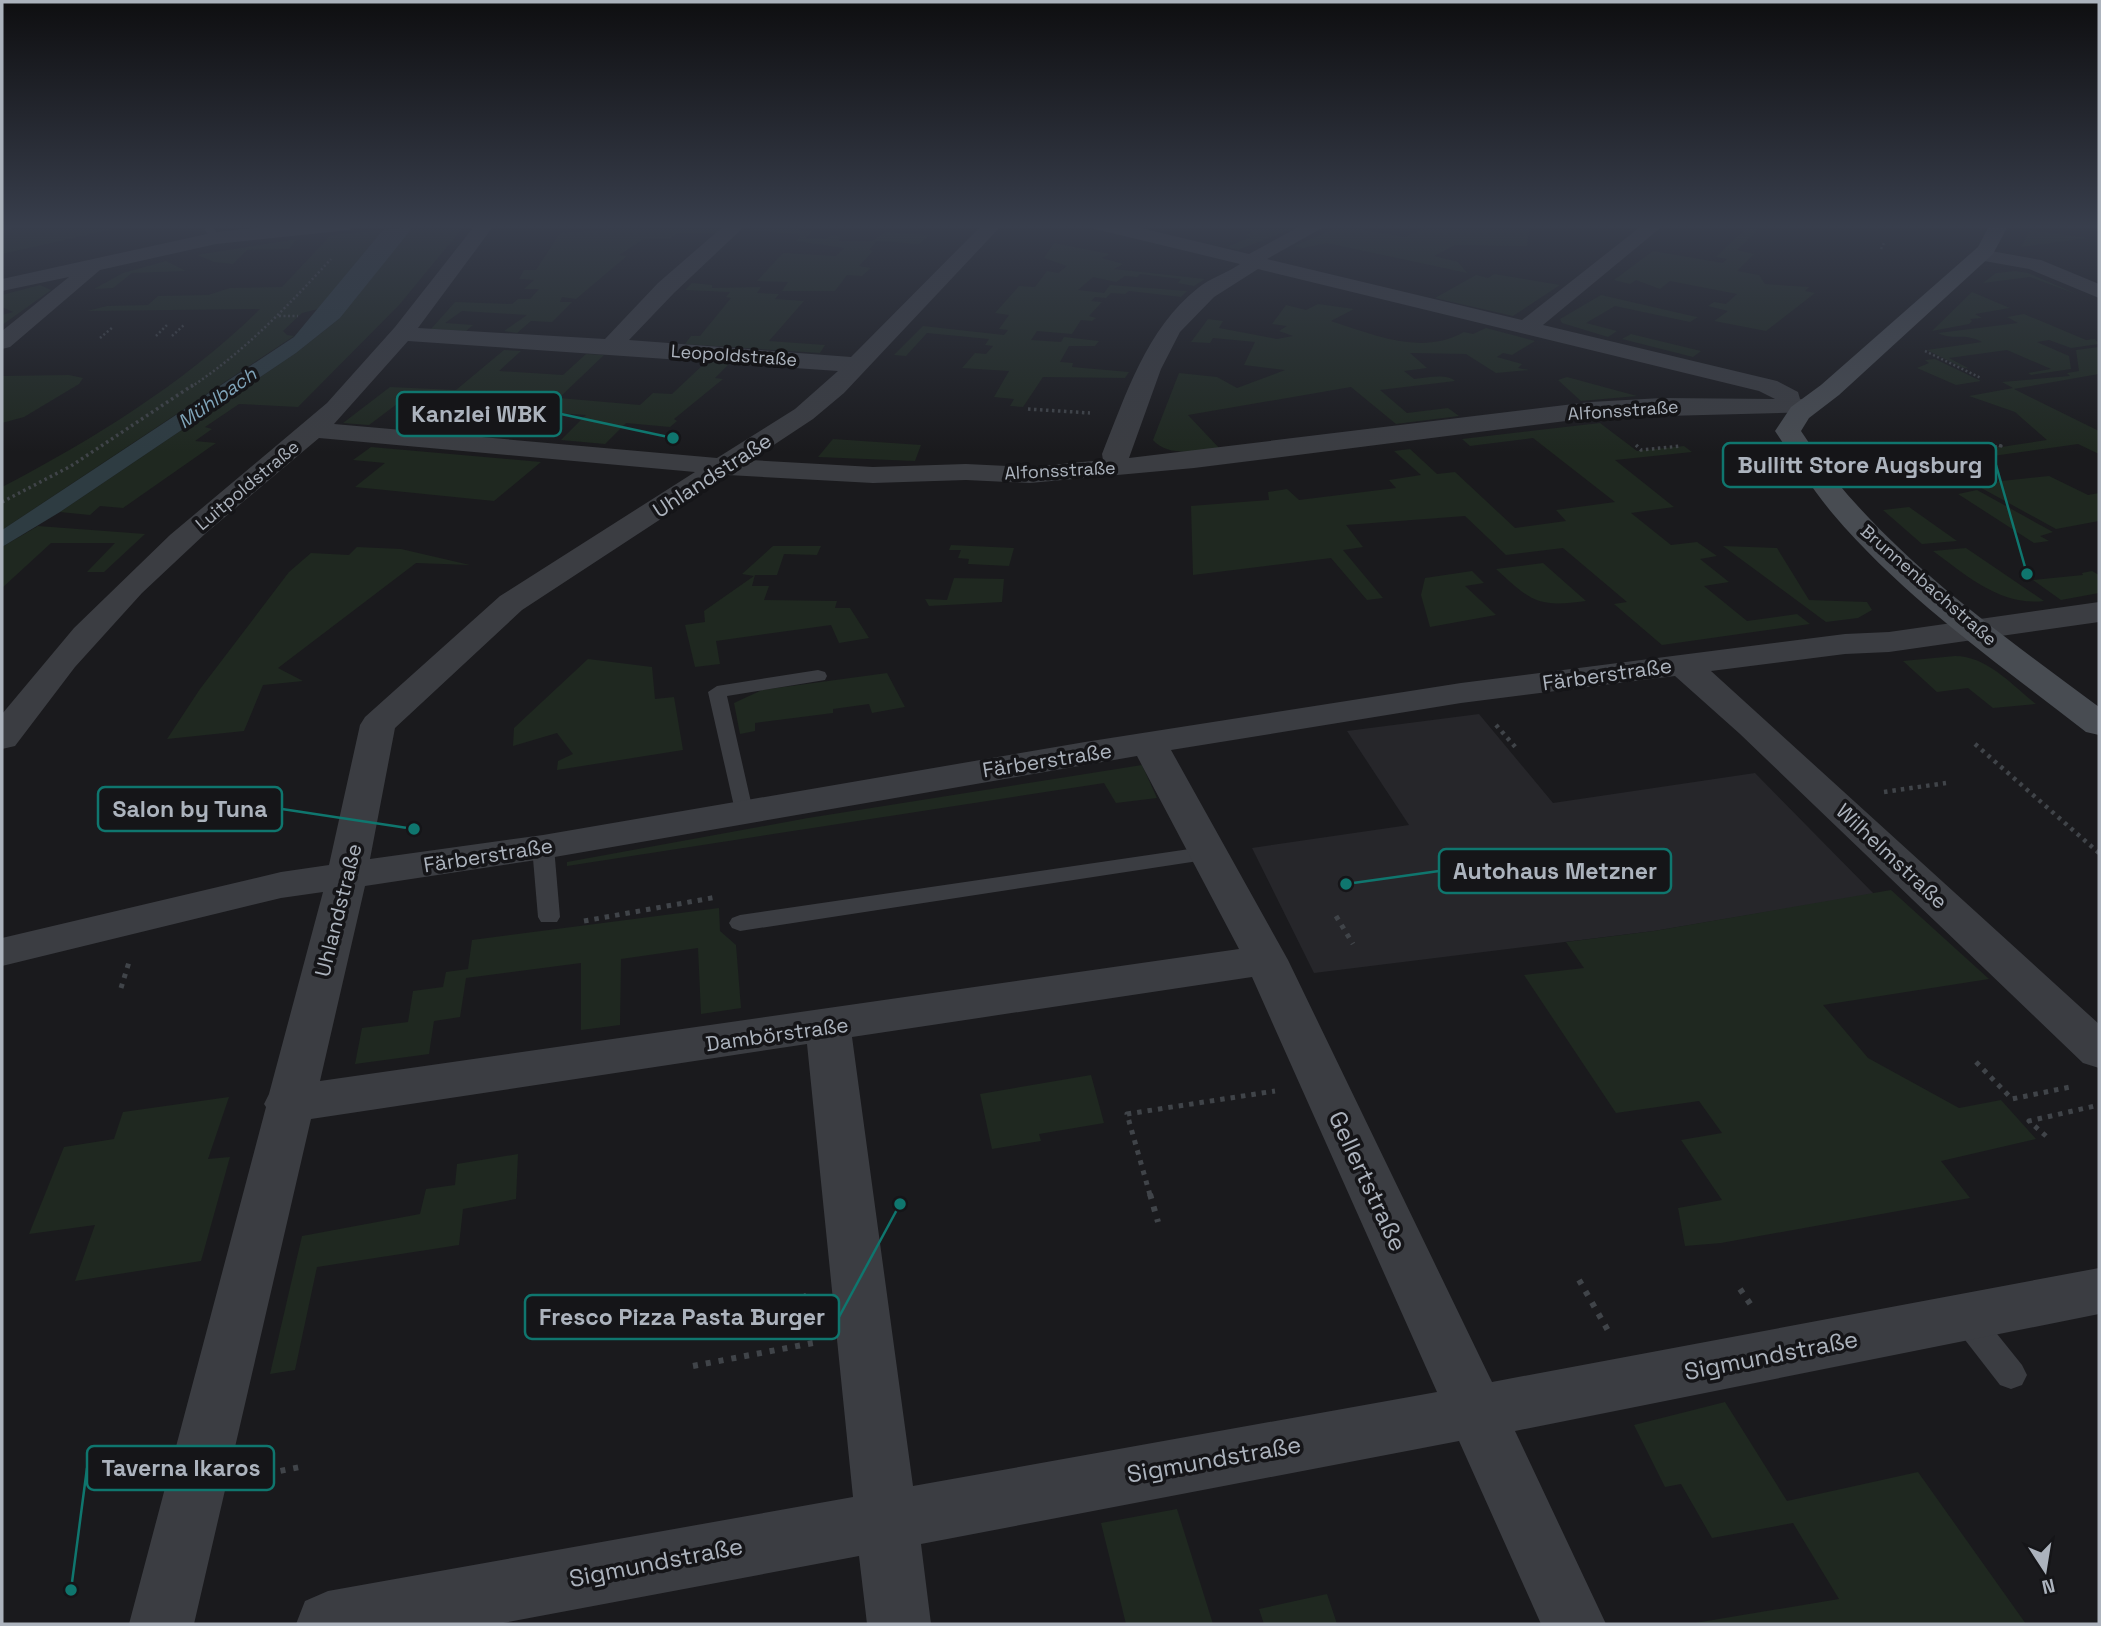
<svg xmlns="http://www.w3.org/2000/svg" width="2101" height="1626" font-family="'Space Grotesk',sans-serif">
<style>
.built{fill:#26262a}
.green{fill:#1f2820}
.water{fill:#2e3c42}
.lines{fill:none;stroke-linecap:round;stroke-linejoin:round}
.path-far4{stroke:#404449;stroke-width:2.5;stroke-dasharray:2 2.5;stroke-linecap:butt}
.path-far3{stroke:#404449;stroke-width:3.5;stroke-dasharray:2.5 3.5;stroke-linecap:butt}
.path-far2{stroke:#404449;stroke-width:4.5;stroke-dasharray:3.5 5;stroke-linecap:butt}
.path-far1{stroke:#404449;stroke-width:5;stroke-dasharray:4.5 6;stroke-linecap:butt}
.path{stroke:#404449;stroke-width:6;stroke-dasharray:5 8;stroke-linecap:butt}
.lane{fill:#3b3d42;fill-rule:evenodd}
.street{fill:#3b3d42;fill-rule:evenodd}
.secondary{fill:#484c52;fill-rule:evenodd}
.labels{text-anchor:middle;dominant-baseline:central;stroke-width:7;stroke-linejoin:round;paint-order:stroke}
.far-street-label{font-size:18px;fill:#acb3bd;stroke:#151518}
.far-water-label{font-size:19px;font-style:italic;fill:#80a5ba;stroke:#151518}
.street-label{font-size:21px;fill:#acb3bd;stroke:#151518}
.near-street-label{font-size:24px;fill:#acb3bd;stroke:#151518}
.leader{fill:none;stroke:#0f766e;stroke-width:2.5}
.callout-dot{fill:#0f766e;stroke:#151518;stroke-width:2.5}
.callout{fill:#151518;stroke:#0f766e;stroke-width:2.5}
.callout-label{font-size:23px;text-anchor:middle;font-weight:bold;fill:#acb3bd}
</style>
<rect width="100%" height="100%" fill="#1a1a1d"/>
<polygon class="built" points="1479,714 1553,803 1755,773 1874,894 1654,931 1314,973 1252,848 1409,825 1347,731"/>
<g class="green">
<polygon points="38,224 159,224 135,229 131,225 2,254 2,230"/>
<polygon points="675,224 722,224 719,234 678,233 669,239 642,240 619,255 627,256 576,299 562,297 560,302 572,302 552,322 531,321 517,333 504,331 527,315 462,311 445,323 473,325 466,331 431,329 455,302 512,304 518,299 530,299 539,289 524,289 534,280 519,279 524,270 536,270 560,233"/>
<polygon points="758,224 788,224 784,228 813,231 806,238 826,239 831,235 841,236 838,241 873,241 884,232 930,235 919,244 877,241 869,250 873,251 859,266 871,268 862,276 847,275 835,291 782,291 788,282 757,281 783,253 836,256 844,248 796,241 801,235 751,230"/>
<polygon points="1220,224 1279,224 1294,228 1238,250 1227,247 1251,237 1246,235 1252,231"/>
<polygon points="1416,224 1539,224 1539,226 1530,226 1527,246 1455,245 1434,256 1458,262 1467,273 1327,243 1303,248 1294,246 1341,226 1405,237 1427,227"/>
<polygon points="1741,224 1764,224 1737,250 1754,254 1737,271 1759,275 1765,284 1809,287 1805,291 1815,293 1766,331 1714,321 1728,311 1708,306 1714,302 1726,304 1737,294 1670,281 1660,289 1636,280 1630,284 1614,280 1653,251 1723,263 1727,259 1716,257 1745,229"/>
<polygon points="464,226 400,304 298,407 239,404 205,427 212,429 195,441 216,443 123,508 100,506 90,515 60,512 296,353 340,318 411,228"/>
<path d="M383 230 318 309 302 313 283 331 287 335 294 336 2 530V487C94 439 186 382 260 309L87 311 107 306 148 305 158 296 208 295 230 288 282 287 331 235Z"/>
<polygon points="2030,230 2088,238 2021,247"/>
<polygon points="297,239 289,249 247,250 233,264 214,262 197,255"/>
<polygon points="1054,243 1110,254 1102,258 1123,264 1114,269 1205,279 1194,286 1178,283 1181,279 1140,274 1137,277 1125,276 1116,282 1093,277 1078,290 1104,293 1110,285 1187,291 1181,297 1129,291 1125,294 1111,293 1106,298 1095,297 1091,301 1102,302 1089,316 1096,318 1092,321 1081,320 1072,334 1037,331 1031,340 1061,342 1064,337 1099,341 1095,346 1069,346 1060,362 1073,363 1072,367 1129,372 1125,378 1043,377 1023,407 1010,406 1014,399 994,397 1009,371 962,368 975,353 986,354 993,346 985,345 989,339 927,333 906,356 894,355 923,326 1004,335 1008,330 999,329 1009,315 995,313 1019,286 1035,287 1047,271 1058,273 1067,266 1044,258"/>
<polygon points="166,261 186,271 132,273 113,288 94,289 123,273"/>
<polygon points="2015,271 2028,273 2079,295 2030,277 1983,283 1996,273"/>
<polygon points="1494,274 1560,285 1513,316 1435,298 1476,275 1488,278"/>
<polygon points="692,283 712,285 712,288 761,287 757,293 779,294 775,299 804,301 769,341 825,345 820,353 685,344 691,336 700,336 731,298 726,297 730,292 685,290"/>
<polygon points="40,285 51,290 2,325 2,315 13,312 2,307 2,295"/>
<polygon points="1972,292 2010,308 1975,314 1982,318 1970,319 1972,321 1969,324 1932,331"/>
<polygon points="1601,295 1692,316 1698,317 1690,322 1615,306 1586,323 1617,331 1608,337 1562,323 1560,319"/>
<path d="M1318 304 1354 309 1331 321C1375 335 1421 356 1464 332L1473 334 1486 328 1535 341 1512 355 1503 353 1497 357 1522 364 1518 368 1529 370 1496 373 1466 354 1410 353 1427 368 1404 371 1414 379C1427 378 1446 373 1455 381L1380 390 1407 413 1448 408 1459 416 1396 424 1351 387 1188 415 1220 449C1198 450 1169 458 1153 440L1179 373 1217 377 1237 388 1285 370 1244 365 1255 342 1213 338 1210 343 1191 342 1208 319 1223 321 1219 328 1277 339 1293 336 1279 331 1287 326 1272 324 1286 305 1306 310Z"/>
<path d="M2024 314 2086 340 2095 339 2099 344 2071 348 2049 340 2037 342 2069 356 2071 369 2031 375 2028 373 2051 369 2007 350 1949 358 1968 368H1963L1927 350 1982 342C1963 332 1954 341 1938 333L2018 323 2007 317Z"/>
<polygon points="1631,334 1701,351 1693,357 1622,339"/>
<polygon points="2099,347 2099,374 2014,389 2099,431 2099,454 2078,444 1964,460 1955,454 2047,440 2015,412 1969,396 2013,388 2002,382 2070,376 2067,373 2079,371 2076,350"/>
<polygon points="504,350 521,351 499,371 563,375 586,354 604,355 559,398 640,405 653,393 672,394 706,362 730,363 715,378 723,379 674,419 677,421 670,427 626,423 605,444 561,440 586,415 514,410 509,414 397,404 369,425 343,423 390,387 456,390"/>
<polygon points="1934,359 1935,359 1981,381 1956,385 1917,368 1929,363 1925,360"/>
<polygon points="69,375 83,378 79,384 24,417 2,423 2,376"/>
<polygon points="1567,377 1637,396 1581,401 1558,380"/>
<polygon points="1600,423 1637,451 1684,446 1692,452 1615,460 1674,507 1631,513 1671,545 1697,542 1717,556 1700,559 1729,582 1704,586 1747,621 1797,614 1810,624 1662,645 1614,604 1627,602 1563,548 1506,555 1465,516 1346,525 1363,547 1343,550 1383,598 1367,600 1331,558 1193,575 1191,506 1269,500 1268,492 1287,489 1299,500 1396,488 1389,480 1421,475 1394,451 1410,449 1437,474 1455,472 1515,528 1566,521 1556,510 1615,502 1533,438 1470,446 1462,439"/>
<polygon points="833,439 921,445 915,461 818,457"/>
<polygon points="371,447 541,462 494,501 355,487 385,463 353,460"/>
<polygon points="2049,476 2088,495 2099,493 2099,521 2056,529 1974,484"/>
<polygon points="1977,490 2053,532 2040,536 2049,541 2034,543 1958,494"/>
<polygon points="1909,507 1957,541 1922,544 1883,510"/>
<polygon points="38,526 145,534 104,572 87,572 115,543 51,543 2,588 2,547"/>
<polygon points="951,545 1014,548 1009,566 968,564 969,559 958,558 961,550 949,550"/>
<polygon points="773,546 821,546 817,555 784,554 777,575 755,575 752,586 769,586 764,600 837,601 835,608 850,608 869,638 839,643 831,625 716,641 720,664 695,667 685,625 705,622 704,611 754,576 742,574"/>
<polygon points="1723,546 1777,548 1809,600 1867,602 1872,610 1858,618 1826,622"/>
<polygon points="357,547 401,549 470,565 416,563 278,668 303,681 263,685 244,731 167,739 200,689 289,572 311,553 349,555"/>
<path d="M1966 548 2044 601C2000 606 1966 575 1933 551Z"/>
<path d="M1543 563 1586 601C1537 608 1531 601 1496 569Z"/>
<polygon points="1472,571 1484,583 1465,586 1496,615 1430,627 1421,595 1425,578"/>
<polygon points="2092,571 2099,575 2099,593 2061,600 2033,580 2083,575 2082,573"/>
<polygon points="954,578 1004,579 1002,602 929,606 925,599 947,600"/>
<path d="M1955 656C1987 656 2012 685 2036 704L1993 708 1968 688 1937 692 1903 661Z"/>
<polygon points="588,659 652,667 655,699 674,697 683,750 557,770 558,761 573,754 557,733 513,746 514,728"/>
<polygon points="887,673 905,707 872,713 869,704 833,709 833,713 755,723 755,731 740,734 734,703 762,690"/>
<polygon points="1142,765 1157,798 1116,803 1104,783 567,866 567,862 808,818"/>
<polygon points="1891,890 1989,979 1823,1005 1868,1058 1959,1108 2001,1100 2036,1139 1941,1161 1970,1198 1721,1243 1685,1246 1678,1208 1722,1200 1681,1140 1722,1133 1699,1101 1616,1113 1524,975 1584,968 1566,942 1654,931"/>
<polygon points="719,908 720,931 736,945 741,1008 701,1014 698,948 621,959 620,1025 581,1030 581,963 466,978 460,1017 434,1021 429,1054 355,1064 362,1028 408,1022 413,991 443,987 446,972 468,969 472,940"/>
<polygon points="1091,1075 1104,1123 1039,1134 1041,1141 992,1149 980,1094"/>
<polygon points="229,1097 208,1159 230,1157 201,1261 75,1281 95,1225 29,1234 64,1147 114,1139 123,1112"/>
<polygon points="518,1154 516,1199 463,1209 459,1245 317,1267 295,1370 270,1374 302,1236 420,1214 426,1189 455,1185 457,1164"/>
<polygon points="1725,1402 1787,1501 1918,1472 2026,1624 1689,1624 1839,1599 1793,1523 1712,1538 1681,1484 1665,1487 1634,1425"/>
<polygon points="1177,1509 1213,1624 1126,1624 1101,1523"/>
<polygon points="1327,1594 1337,1624 1264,1624 1259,1609"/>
</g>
<polygon class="water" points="413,227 340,318 296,353 60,512 2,547 2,530 294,337 383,230"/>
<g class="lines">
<g class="path-far4">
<polyline points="1881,249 1885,241"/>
<polyline points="279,316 298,316"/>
<polyline points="156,336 167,325"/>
<polyline points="172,336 184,325"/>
<polyline points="100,338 113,327"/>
<polyline points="1925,351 1981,378"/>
<path d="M191 387C244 352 288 306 331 259"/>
</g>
<g class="path-far3">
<polyline points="1028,409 1090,413"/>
<polyline points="1636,445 1641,450 1681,446"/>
<polyline points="1936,467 1929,458 2001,446 1998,445"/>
<polyline points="2,502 71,466 193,385"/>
</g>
<g class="path-far2">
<polyline points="1496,725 1518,750"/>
<polyline points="1975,744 2099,853"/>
<polyline points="1884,792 1946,783"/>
</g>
<g class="path-far1">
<polyline points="1336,916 1353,944"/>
<polyline points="584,921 717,897"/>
<polyline points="121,988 129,962"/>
<polyline points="1976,1062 2012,1099 2070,1087"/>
<polyline points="2046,1136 2029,1121 2099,1105"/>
<polyline points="1150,1195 1127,1114 1275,1091"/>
</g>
<g class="path">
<polyline points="1150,1194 1158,1222"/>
<polyline points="1579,1280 1610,1334"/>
<polyline points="1740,1289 1751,1305"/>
<polyline points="714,1309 806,1296"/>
<polyline points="693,1366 813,1343"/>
<polyline points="255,1476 305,1466"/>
</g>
<g class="lane">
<polygon points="31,224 2,231 2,225"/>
<polygon points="201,224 212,224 220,240 212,240"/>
<polygon points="818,670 825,672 827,676 825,680 727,696 753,811 743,817 736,815 708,692 717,686"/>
<polygon points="543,840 554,847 560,917 557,922 541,922 538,917 532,847"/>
<polygon points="1210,846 1221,853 1218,858 740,931 732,928 729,923 732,918 740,915"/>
<polygon points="1966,1305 1977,1309 2022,1365 2027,1375 2022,1385 2011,1389 2000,1385 1955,1327 1951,1318 1955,1309"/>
</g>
<g class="street">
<polygon points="290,224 358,224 349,230 216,244 100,270 10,347 2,349 2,331 69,277 2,291 2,279 216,232"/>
<path d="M476 224H495L418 328 605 339 658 283 726 224H747L674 293 629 340 851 357 983 224H1003L844 393 813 419 751 460 873 467 966 464 1030 467 1103 460 1102 454C1126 395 1146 329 1198 288 1210 278 1227 273 1240 264L1091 228 1089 224H1124L1249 254 1304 224H1329L1267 259 1522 320 1644 224H1665L1543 325 1777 381 1798 392 1800 399 1815 402 1819 407 1815 412 1590 418 1194 468 1030 483 966 480 873 483 728 475 522 610 395 728 370 859 543 835 1085 742 1461 683 1845 634 1889 632 2099 602V622L1889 652 1845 654 1711 671 2099 1024V1068L2083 1063 1740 734 1675 676 1461 703 1171 750 1288 960 1492 1382 2099 1268V1314L1515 1431 1606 1624H1541L1459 1441 921 1544 931 1624H867L859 1556 498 1624H296L305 1601 328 1591 853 1497 807 1044 311 1119 194 1624H129L266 1107 264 1104 269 1094 323 892 281 898 2 966V938L281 872 329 865 360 725 365 717 500 596 695 472 319 438 206 533 142 593 75 667 15 746 2 749V714L74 628 170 535 327 403 395 327ZM1258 269 1759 391 1775 399 1662 398 1590 402 1129 458 1161 369 1180 332 1214 297ZM408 341 838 371 795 409 717 458 334 424ZM1137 756 1239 949 320 1081 365 886 543 859ZM1252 977 1437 1392 913 1486 852 1037Z"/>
<polygon points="1980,249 2041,260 2099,284 2099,298 2029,269 1973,259 1970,255"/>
</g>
<path class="secondary" d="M1990 224H2009L1993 254 1839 395 1809 418 1801 431C1818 456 1835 482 1856 504 1927 583 2015 644 2099 707V735L2086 732C1999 664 1905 599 1833 514 1811 488 1794 459 1775 431L1791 407 1821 385 1978 247Z"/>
</g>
<linearGradient id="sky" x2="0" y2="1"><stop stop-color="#0e0e10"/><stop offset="0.5" stop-color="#383e4c"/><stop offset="1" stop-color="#383e4c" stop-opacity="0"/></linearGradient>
<rect width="2101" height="452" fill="url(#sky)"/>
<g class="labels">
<g class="far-street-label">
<text transform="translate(734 355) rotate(4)">Leopoldstraße</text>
<text transform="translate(1623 410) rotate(-4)">Alfonsstraße</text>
<text transform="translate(1060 470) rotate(-3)">Alfonsstraße</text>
<text transform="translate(247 485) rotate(-40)">Luitpoldstraße</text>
<text transform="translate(1929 585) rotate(41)">Brunnenbachstraße</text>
</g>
<g class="far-water-label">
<text transform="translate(217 398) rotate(-35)">Mühlbach</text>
</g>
<g class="street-label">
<text transform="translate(712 475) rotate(-33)">Uhlandstraße</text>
<text transform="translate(1607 674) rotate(-8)">Färberstraße</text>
<text transform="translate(1047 760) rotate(-9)">Färberstraße</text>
<text transform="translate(488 855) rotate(-9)">Färberstraße</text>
<text transform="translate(1892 856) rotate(43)">Wilhelmstraße</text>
<text transform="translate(338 910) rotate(-76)">Uhlandstraße</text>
<text transform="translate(777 1034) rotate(-8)">Dambörstraße</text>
</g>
<g class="near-street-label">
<text transform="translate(1368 1181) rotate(65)">Gellertstraße</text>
<text transform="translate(1771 1355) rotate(-11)">Sigmundstraße</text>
<text transform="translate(1214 1459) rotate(-10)">Sigmundstraße</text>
<text transform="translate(656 1562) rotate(-11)">Sigmundstraße</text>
</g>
</g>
<path class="leader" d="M673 438L561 414M2027 574L1996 465M414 829L282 809M1346 884L1439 871M900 1204L839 1317M71 1590L87 1468"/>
<g class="callout-dot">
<circle cx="673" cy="438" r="7"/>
<circle cx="2027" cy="574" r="7"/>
<circle cx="414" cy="829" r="7"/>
<circle cx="1346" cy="884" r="7"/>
<circle cx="900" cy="1204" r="7"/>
<circle cx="71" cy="1590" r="7"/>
</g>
<g class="callout">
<rect x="397" y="392" width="164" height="44" rx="7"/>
<rect x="1723" y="443" width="273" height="44" rx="7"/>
<rect x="98" y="787" width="184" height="44" rx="7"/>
<rect x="1439" y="849" width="232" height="44" rx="7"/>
<rect x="525" y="1295" width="314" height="44" rx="7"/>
<rect x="87" y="1446" width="187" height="44" rx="7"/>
</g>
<g class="callout-label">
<text x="479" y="422">Kanzlei WBK</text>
<text x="1860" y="473">Bullitt Store Augsburg</text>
<text x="190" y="817">Salon by Tuna</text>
<text x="1555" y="879">Autohaus Metzner</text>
<text x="682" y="1325">Fresco Pizza Pasta Burger</text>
<text x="181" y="1476">Taverna Ikaros</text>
</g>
<rect width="2101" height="1626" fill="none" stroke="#acb3bd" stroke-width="7"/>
<g transform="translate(2045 1570) rotate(168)" stroke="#151518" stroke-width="5" paint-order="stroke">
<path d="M0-5L12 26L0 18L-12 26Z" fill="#acb3bd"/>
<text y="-10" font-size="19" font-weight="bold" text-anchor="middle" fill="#acb3bd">N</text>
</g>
</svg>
